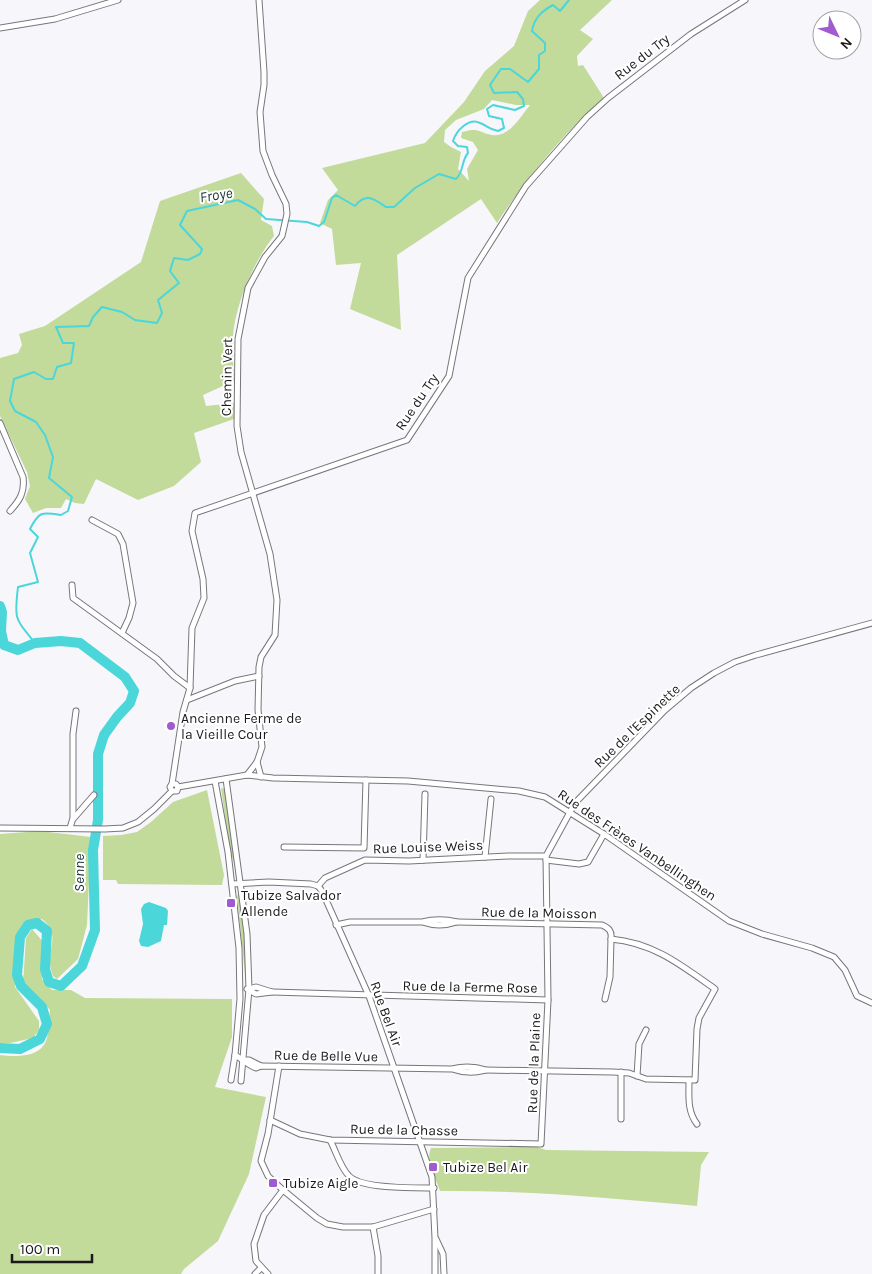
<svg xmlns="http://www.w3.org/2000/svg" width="872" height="1274" font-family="Karla,sans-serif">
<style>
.green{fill:#c2da9a;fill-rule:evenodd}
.water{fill:#4bd6da}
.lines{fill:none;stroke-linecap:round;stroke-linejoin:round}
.stream{stroke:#4bd6da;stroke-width:2}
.river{stroke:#4bd6da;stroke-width:10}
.minor-casing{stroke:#77767b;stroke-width:7}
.minor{stroke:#fff;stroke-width:5}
.poi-dot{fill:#a15acf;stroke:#fff;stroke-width:2}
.labels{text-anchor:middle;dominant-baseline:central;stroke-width:4;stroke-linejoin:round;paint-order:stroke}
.street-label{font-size:14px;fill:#1a1a1c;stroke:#fff}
.poi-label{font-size:14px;fill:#1a1a1c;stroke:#fff;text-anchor:start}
.water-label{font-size:15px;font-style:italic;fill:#22393a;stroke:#fff}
</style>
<rect width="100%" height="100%" fill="#f7f6fb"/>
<g class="green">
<path d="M540 0H612L580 30 593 39 577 56 578 66 583 65 604 98C563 134 527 177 497 223L481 199 397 255 401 330 350 309 361 263 336 265 332 229 320 223 328 200 338 190 322 168 425 143 464 102 485 71 514 46 528 11ZM492 100 516 105H530C521 116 509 138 492 135 477 132 480 127 462 132L461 138 473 142 478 150 467 169 469 181 458 169 461 152 451 147 444 142 445 130 456 120 484 109Z"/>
<path d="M241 173 264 199 261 220 272 226 274 236C254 261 236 303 233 335 231 350 234 366 234 381L203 395 206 406 235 403 234 419 194 433 201 462 174 486 138 500 96 479 84 504 75 503 66 499 61 508H46L33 513 25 499 30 486 27 472 0 416V358L18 353 22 345 19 334 45 326 141 262 160 201Z"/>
<polygon points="221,788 225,789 237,875 233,859 230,852"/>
<polygon points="207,790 224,875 222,885 118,884 116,880 103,880 103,836 121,835 137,832 151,822 173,802"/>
<path d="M40 831 91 837 87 925 78 959 57 979 53 976C52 972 50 968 50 964 49 945 60 934 42 919L34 920 20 928 15 987 39 1021V1030L33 1038 10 1043H0V834Z"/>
<polygon points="237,895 240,896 246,939 248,985 246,984"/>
<path d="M32 929 44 943 42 979 52 990H71L85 998 232 999V1037L215 1087 266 1097 249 1174 218 1241 184 1269 181 1274H0V1055C16 1057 42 1058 47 1038 49 1029 49 1019 50 1010L23 983 26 938Z"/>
<path d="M537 1147 546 1150 709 1152 701 1165 697 1206C611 1198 526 1190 440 1191 436 1179 425 1160 431 1148Z"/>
</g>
<polygon class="water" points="149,902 166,908 168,911 167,925 164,925 161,941 148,947 141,946 139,941 143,924 141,909 144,904"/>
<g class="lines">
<path class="stream" d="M35 643C15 618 14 620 18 587L38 582 30 553 38 537 30 529C39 511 42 512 61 515L68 511 72 497 49 478 53 457 45 435 36 422 15 411 10 401 14 379 34 372 46 379H53L57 367 71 363 74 343H63L56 327 89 326 93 317 102 307 122 312 135 320 157 323 162 313 158 300 179 283 170 271 174 258 188 260 200 254 202 249 180 225 187 211 238 200 255 209 266 219 307 222 319 226 324 222 332 198 336 195 355 206C366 192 374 199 386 207H394L415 188 439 174 456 179C464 172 461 161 468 153L467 147 458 146 453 141C456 131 469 117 480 123 488 126 488 129 498 131L504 128 502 119 489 116 487 109 493 105 515 110 524 106 523 99 517 92 494 93 490 85 501 69H510L528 82 539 69V55L545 51V43L532 31C534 18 542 11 553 5L560 11 569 0"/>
<polyline class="river" points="0,606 2,612 1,631 4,645 18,650 35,643 61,641 80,643 125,677 134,691 130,703 117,717 104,735 98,754 98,820 93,850 95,930 82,966 61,986 49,982 45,969 47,931 37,923 28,925 20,937 17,975 21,986 42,1007 47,1024 40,1039 20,1049 0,1048"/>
<g class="minor-casing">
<g id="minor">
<polyline points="0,28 55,19 118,0"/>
<path d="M0 423 23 477C25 492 20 500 10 511"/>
<polyline points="92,520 118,534 123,544 133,603 129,618 122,633"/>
<polyline points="72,585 73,598 157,659 174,676 190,688"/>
<polyline points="187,700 235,681 259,676"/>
<polyline points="257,762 261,777"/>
<polyline points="247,775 257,762 262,747 258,710 259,667 261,657 275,635 277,600 270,554 241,452 237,426 238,339 248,288 265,257 282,236 287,214 286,204 272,175 263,151 260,112 264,85 264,72 259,0"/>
<polyline points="226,779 247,934 249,989 241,1081"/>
<polyline points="215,781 228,852 239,948 240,999 235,1055 231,1080"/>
<polyline points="172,784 176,784 178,787 247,775 273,778 408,781 519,791 545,797 604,834 729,921 762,934 812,948 834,957 845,970 857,996 872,1003"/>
<polyline points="172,791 170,787 172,784 183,712 190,688 192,628 204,598 203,579 192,531 195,513 407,440 449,376 468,278 526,186 587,117 608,98 691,34 745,0"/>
<polyline points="74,818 94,795"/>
<polyline points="0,828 105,829 123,828 138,822 154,809 172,791 177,791 178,787"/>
<polyline points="70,828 73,818 73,734 76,711"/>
<polyline points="284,847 364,848 366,780"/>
<polyline points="485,857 491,799"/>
<polyline points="423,860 425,794"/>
<polyline points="546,860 579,864 588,862 604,834"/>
<polyline points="232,884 269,882 311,884 318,886 322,891 369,996 432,1177 435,1238 435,1274"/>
<polyline points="318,886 325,878 365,860 409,861 508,856 546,856"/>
<path d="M457 922 602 925C609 928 612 931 611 939 654 943 681 965 715 989L699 1018 697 1029 695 1080 646 1079 629 1073 613 1072 486 1070"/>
<path d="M336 925 350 922H422C434 919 445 919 457 922 445 926 434 926 422 922"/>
<polyline points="247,989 256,994 272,992 256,987 249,989"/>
<polyline points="272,992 548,1000"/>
<polyline points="605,999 610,977 611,939"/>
<path d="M235 1055C242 1059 248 1065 256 1068L261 1066 452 1069C464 1073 473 1073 486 1070 474 1066 463 1066 452 1069"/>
<polyline points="244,1060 249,1060 261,1066"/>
<polyline points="279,1066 268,1134 261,1161 268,1176 283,1190 317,1218 327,1224 343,1227 373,1227 434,1209"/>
<polyline points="637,1076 639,1044 646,1030"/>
<path d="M689 1080C689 1096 687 1111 697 1124"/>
<polyline points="621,1119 621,1072"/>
<polyline points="270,1120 300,1134 330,1140 541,1144 548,1000 546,856 575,803 665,710 691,688 714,673 735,662 756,655 872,623"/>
<path d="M330 1140C336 1151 340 1167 349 1176 361 1189 415 1188 434 1188"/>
<polyline points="373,1227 378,1256 378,1274"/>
<polyline points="436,1239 443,1254 444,1274"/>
<polyline points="255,1274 261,1268"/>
<polyline points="268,1274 256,1261 254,1244 264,1215 283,1190"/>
</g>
</g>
<use href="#minor" class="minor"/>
</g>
<g class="poi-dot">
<circle cx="171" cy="726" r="5"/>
<rect x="226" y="898" width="10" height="10" rx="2.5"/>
<rect x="428" y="1162" width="10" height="10" rx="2.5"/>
<rect x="268" y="1178" width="10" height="10" rx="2.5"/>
</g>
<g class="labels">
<g class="street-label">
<text transform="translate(642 57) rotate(-38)">Rue du Try</text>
<text transform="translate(227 377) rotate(-89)">Chemin Vert</text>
<text transform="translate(417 402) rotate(-56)">Rue du Try</text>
<text transform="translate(637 726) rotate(-44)">Rue de l'Espinette</text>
<text transform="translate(637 845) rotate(34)">Rue des Frères Vanbellinghen</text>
<text transform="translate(428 847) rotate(-2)">Rue Louise Weiss</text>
<text transform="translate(539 913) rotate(1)">Rue de la Moisson</text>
<text transform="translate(470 987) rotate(1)">Rue de la Ferme Rose</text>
<text transform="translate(386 1014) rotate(70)">Rue Bel Air</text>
<text transform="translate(326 1056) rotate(1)">Rue de Belle Vue</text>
<text transform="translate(534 1063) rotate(-88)">Rue de la Plaine</text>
<text transform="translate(404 1130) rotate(1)">Rue de la Chasse</text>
</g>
<g class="poi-label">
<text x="181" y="718">Ancienne Ferme de<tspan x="181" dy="16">la Vieille Cour</tspan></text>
<text x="241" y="895">Tubize Salvador<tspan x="241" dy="16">Allende</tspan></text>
<text x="443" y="1167">Tubize Bel Air</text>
<text x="283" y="1183">Tubize Aigle</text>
</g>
<g class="water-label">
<text transform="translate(216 195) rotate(-9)">Froye</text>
<text transform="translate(79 873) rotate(-90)">Senne</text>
</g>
</g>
<g transform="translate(837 35) rotate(133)"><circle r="24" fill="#ffffff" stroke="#a3a3a4"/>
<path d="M0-4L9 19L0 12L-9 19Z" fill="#a15acf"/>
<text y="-8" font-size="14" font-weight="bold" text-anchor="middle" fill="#1a1a1c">N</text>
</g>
<path d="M12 1254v8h80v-8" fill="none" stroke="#1a1a1c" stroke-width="2.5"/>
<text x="20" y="1254" font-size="15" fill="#1a1a1c" stroke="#ffffff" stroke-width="4" paint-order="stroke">100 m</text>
</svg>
